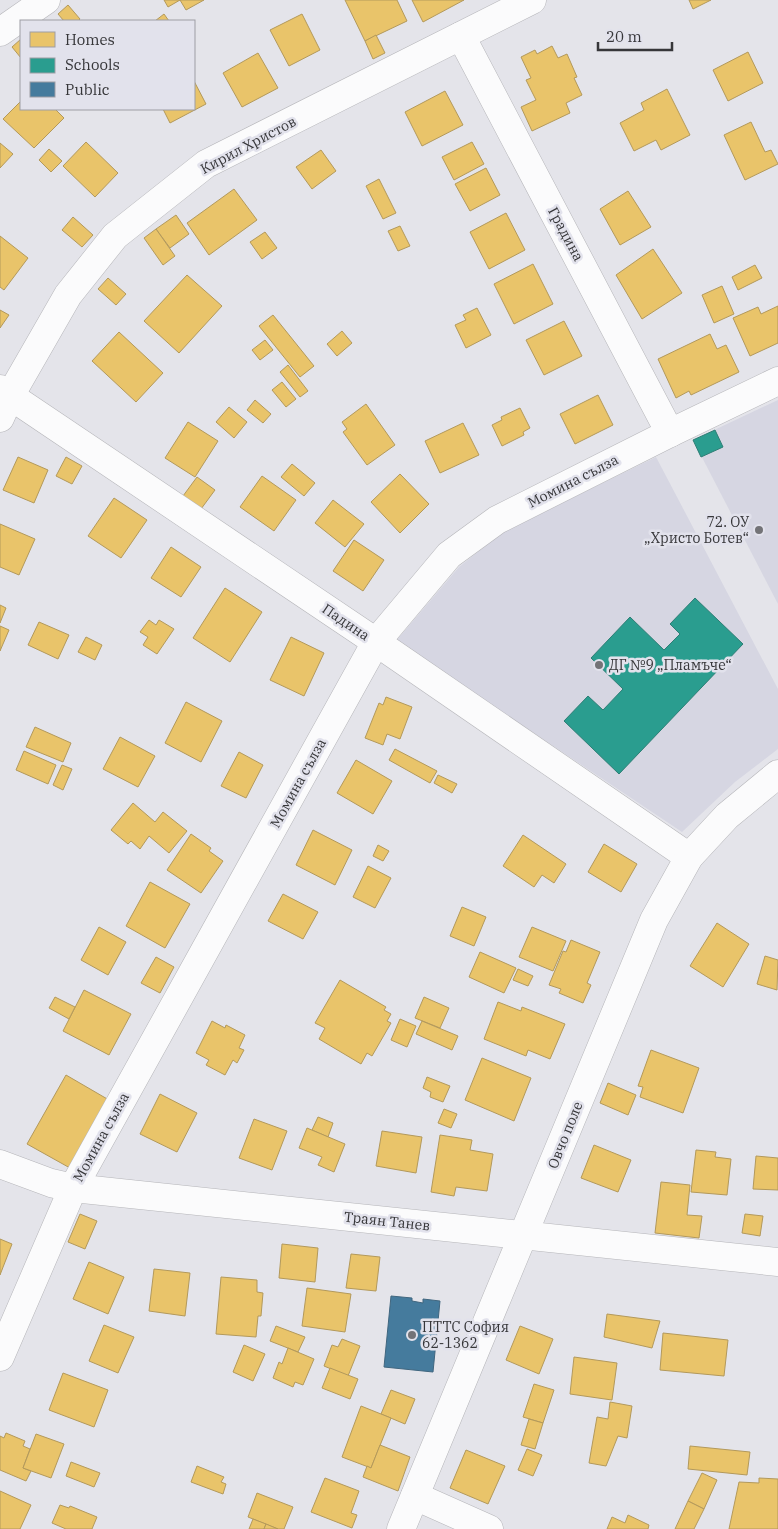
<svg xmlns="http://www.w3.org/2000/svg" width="778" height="1529" font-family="'IBM Plex Serif',serif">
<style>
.built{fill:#d6d6e2}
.homes{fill:#e9c46a;stroke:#b3995b}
.schools{fill:#2a9d8f;stroke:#2e7e75}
.public{fill:#457b9d;stroke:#40667f}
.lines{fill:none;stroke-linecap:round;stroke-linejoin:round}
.street-casing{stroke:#b5b5b9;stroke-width:29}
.street{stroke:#fbfbfc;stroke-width:28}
.poi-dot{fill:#737377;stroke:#e2e2ec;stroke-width:2}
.labels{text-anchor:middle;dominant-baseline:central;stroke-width:5;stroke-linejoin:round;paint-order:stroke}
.street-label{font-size:14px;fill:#363639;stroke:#e2e2ec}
.poi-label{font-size:14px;fill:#363639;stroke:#e2e2ec;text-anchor:start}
</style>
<rect width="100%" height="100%" fill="#e4e4ea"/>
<g class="built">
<polygon points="778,400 778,604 693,440"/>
<polygon points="656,457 778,689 778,749 735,782 682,832 396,641 459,567 504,531"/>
</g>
<g class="homes">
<polygon points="164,0 180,0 168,7"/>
<polygon points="180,0 204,0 186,10"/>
<polygon points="345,0 397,0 407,21 365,41"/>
<polygon points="412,0 464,0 423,22"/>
<polygon points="689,0 711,0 693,9"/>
<polygon points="68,5 80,19 78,21 64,21 58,14"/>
<polygon points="164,14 169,21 155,21"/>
<polygon points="302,14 320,50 289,66 270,30"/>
<polygon points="376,35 385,53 373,59 365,41"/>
<polygon points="21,39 21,58 12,47"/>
<polygon points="552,46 558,58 567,54 577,77 574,78 582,95 566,103 570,113 532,131 521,107 536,100 526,80 531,78 521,57 535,50 537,54"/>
<polygon points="748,52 763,83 728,101 713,70"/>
<polygon points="258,53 278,88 242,107 223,73"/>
<polygon points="194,81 206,104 170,123 163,109 194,109"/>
<polygon points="667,89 690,135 661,150 656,140 634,151 620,123 644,110 641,103"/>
<polygon points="445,91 463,125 422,146 405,112"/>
<polygon points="21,101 21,109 55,109 64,118 34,148 3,119"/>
<polygon points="751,122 765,152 771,150 778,164 745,180 724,135"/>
<polygon points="86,142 118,173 95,197 63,166"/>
<polygon points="472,142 484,164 454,180 442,157"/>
<polygon points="0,143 13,154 0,168"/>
<polygon points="49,149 62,161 51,172 39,160"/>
<polygon points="321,150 336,171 312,189 296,167"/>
<polygon points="486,168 500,195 470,211 455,184"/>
<polygon points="379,179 396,213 383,219 366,186"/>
<polygon points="234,189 257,220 209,255 187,223"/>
<polygon points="628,191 651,227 620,245 600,209"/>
<polygon points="506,213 525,250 489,269 470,232"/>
<polygon points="176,215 189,234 170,248 156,229"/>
<polygon points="73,217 93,235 82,247 62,230"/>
<polygon points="400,226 410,246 398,251 388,231"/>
<polygon points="156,229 175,256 163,265 144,238"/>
<polygon points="265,232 277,248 262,259 250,242"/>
<polygon points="0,236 28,258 4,290 0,287"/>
<polygon points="653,249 682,293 642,319 616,275"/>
<polygon points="533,264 553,304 514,324 494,284"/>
<polygon points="755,265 762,278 738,290 732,277"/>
<polygon points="187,275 222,306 179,353 144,321"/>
<polygon points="108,278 126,294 116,305 98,289"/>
<polygon points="722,286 734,314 714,323 702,295"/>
<polygon points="778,306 778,343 750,356 733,318 758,307 761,314"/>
<polygon points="477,308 491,335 466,348 455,325 466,320 463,315"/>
<polygon points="0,310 9,315 0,328"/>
<polygon points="273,315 314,366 300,377 259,326"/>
<polygon points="564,321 582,356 544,375 526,340"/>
<polygon points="342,331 352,343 337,356 327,344"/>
<polygon points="119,332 163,373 136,402 92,361"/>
<polygon points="710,334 717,349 726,345 739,372 691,395 689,391 676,398 658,359"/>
<polygon points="265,340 273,350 260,360 252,350"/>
<polygon points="288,365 308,391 300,397 280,372"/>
<polygon points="282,382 296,399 286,407 272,390"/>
<polygon points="598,395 613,425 575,444 560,414"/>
<polygon points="255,400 271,414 263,423 247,410"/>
<polygon points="366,404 395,445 367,465 343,432 347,429 342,422"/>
<polygon points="229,407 247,422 234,438 216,422"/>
<polygon points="520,408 530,428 523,432 524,435 502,446 492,425 502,420 501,417"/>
<polygon points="188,422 218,441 195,477 165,458"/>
<polygon points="463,423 479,455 440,473 425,441"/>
<polygon points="18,457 48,470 34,503 3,490"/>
<polygon points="66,457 82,466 72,484 56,476"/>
<polygon points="292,464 315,483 304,496 281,477"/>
<polygon points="400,474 429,504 400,533 371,502"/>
<polygon points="262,476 296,500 274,531 240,507"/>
<polygon points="197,477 215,490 201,509 183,496"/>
<polygon points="114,498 147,520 121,558 88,536"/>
<polygon points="333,500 364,524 345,547 315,523"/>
<polygon points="0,524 35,539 19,575 0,567"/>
<polygon points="354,540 384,560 363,591 333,571"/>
<polygon points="171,547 201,567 181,597 151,578"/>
<polygon points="225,588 262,612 230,662 193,638"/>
<polygon points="0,605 6,608 0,623"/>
<polygon points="149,620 156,625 159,620 174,629 157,654 143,645 148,637 140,632"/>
<polygon points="39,622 69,635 58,659 28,645"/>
<polygon points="0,626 9,630 0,651"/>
<polygon points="86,637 102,645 95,660 78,652"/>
<polygon points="291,637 324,653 304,696 270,680"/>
<polygon points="386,697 412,707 400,739 387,734 383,745 365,738 379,703 383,705"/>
<polygon points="186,702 222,721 201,762 165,743"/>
<polygon points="35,727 71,743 63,762 26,747"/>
<polygon points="120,737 155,756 138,787 103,769"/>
<polygon points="395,749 437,771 430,783 389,760"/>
<polygon points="24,751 56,765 48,784 16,770"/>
<polygon points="239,752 263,765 246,798 221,786"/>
<polygon points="356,760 392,781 373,814 337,793"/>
<polygon points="62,765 72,769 63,790 53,785"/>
<polygon points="438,775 457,784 452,793 434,783"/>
<polygon points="133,803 155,822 163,812 187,831 169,853 149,836 140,849 131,841 128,844 111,830"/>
<polygon points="313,830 352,850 335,885 296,865"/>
<polygon points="191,834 211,848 209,851 223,861 201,893 167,870"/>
<polygon points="523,835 566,864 554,883 542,875 534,887 503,866"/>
<polygon points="604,844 637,864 621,892 588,872"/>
<polygon points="378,845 389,851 383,861 373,856"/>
<polygon points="368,866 391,878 375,908 353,897"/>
<polygon points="150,882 190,904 165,948 126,926"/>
<polygon points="283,894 318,912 303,939 268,921"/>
<polygon points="462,907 486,917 474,946 450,936"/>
<polygon points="717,923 749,944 723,987 690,966"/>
<polygon points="99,927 126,942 108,975 81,960"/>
<polygon points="532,927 566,941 553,971 519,957"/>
<polygon points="571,940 600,952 587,983 591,985 583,1003 559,993 561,989 549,985 563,951 566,952"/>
<polygon points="480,952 516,968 504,993 469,977"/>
<polygon points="765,956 778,960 777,990 757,984"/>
<polygon points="156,957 174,967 160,993 141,983"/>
<polygon points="518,969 533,976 528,986 513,980"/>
<polygon points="340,980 386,1007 384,1010 391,1014 387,1021 391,1023 372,1056 367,1053 361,1064 319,1039 325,1028 315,1023"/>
<polygon points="84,990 131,1014 109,1055 63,1031"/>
<polygon points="55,997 75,1007 69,1019 49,1008"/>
<polygon points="424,997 449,1008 440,1028 415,1018"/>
<polygon points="498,1002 521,1011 522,1007 565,1024 550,1059 528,1050 526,1056 484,1039"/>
<polygon points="400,1019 416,1026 407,1047 391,1040"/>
<polygon points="212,1021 225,1028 226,1025 245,1035 239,1048 244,1050 237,1063 233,1060 225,1075 206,1065 209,1060 196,1053"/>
<polygon points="422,1021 458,1036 452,1050 416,1034"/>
<polygon points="651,1050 699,1068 683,1113 640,1097 643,1087 638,1086"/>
<polygon points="482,1058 531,1078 514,1121 465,1100"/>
<polygon points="66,1075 109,1100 70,1168 27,1144"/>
<polygon points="427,1077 450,1086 443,1102 430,1097 431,1092 423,1088"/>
<polygon points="608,1083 636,1095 628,1115 600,1103"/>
<polygon points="160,1094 197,1113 177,1152 140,1134"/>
<polygon points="444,1109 457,1114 451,1128 438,1123"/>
<polygon points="318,1117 333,1123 328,1137 312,1130"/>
<polygon points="254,1119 287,1131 272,1170 239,1158"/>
<polygon points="307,1128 345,1144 334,1172 318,1165 322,1157 299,1148"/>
<polygon points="382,1131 422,1137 416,1173 376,1166"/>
<polygon points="440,1135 472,1140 470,1150 493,1154 487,1191 456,1187 454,1196 431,1192"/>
<polygon points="594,1145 631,1160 618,1192 581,1178"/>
<polygon points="696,1150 716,1152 715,1157 731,1159 727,1195 691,1192"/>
<polygon points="756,1156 778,1158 778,1190 753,1189"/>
<polygon points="661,1182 690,1185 687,1215 702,1216 699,1238 655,1233"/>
<polygon points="80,1214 97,1221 85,1249 68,1242"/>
<polygon points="745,1214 763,1216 760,1236 742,1233"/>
<polygon points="0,1239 12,1244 0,1275"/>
<polygon points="282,1244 318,1248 315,1282 279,1278"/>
<polygon points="351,1254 380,1257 376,1291 346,1288"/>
<polygon points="89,1262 124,1277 108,1314 73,1299"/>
<polygon points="154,1269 190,1273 185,1316 149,1311"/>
<polygon points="221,1277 257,1280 257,1292 263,1293 261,1316 258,1316 256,1337 216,1334"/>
<polygon points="307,1288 351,1294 345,1332 302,1326"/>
<polygon points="607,1314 660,1321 652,1348 604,1337"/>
<polygon points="104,1325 134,1337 118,1373 89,1361"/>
<polygon points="276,1326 305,1337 298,1352 270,1341"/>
<polygon points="520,1326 553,1339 539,1374 506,1360"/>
<polygon points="663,1333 728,1340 724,1376 660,1370"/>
<polygon points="342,1339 360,1346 348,1376 324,1366 332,1345 338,1347"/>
<polygon points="244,1345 265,1354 253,1381 233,1372"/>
<polygon points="288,1348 314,1359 303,1385 295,1382 293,1387 273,1378 279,1362 282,1364"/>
<polygon points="574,1357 617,1363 612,1400 570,1394"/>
<polygon points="330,1368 358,1379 350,1399 322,1388"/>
<polygon points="63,1373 108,1390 94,1427 49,1410"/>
<polygon points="534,1384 554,1390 543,1423 523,1417"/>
<polygon points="391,1390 415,1399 405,1424 381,1414"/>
<polygon points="610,1402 632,1406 627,1438 618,1436 606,1466 589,1463 597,1417 608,1419"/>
<polygon points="361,1406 391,1418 371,1468 342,1457"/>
<polygon points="529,1419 543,1423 535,1449 521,1445"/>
<polygon points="6,1433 25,1441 23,1446 30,1449 23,1468 31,1471 26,1481 0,1470 0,1436 4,1438"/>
<polygon points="36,1434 64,1444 51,1478 23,1468"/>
<polygon points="380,1445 410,1457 398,1491 363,1477 367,1466 371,1468"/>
<polygon points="690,1446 750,1452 747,1475 688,1469"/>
<polygon points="527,1449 542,1455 533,1476 518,1470"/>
<polygon points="466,1450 505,1466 488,1504 450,1488"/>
<polygon points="71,1462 100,1473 94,1487 66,1476"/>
<polygon points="197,1466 224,1477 221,1482 226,1484 223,1494 191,1482"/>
<polygon points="702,1473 717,1480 704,1509 688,1501"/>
<polygon points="325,1478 359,1491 351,1513 357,1515 352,1528 311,1512"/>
<polygon points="759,1478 778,1479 778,1529 729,1529 739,1482 759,1483"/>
<polygon points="0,1491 31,1505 20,1529 0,1529"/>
<polygon points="257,1493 293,1507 284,1529 278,1529 248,1517"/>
<polygon points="688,1501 704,1509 694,1529 675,1529"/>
<polygon points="60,1505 69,1508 70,1506 97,1517 92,1529 66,1529 52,1523"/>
<polygon points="628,1515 649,1525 648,1529 607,1529 612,1517 625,1523"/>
<polygon points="253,1519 266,1524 264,1529 249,1529"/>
<polygon points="266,1524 278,1529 264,1529"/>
</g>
<g class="schools">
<polygon points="715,430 723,447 701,457 693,440"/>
<polygon points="695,598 743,644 619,774 564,721 588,696 603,710 623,689 591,658 630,617 664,650 680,634 670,624"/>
</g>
<polygon class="public" points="391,1296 412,1298 412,1301 423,1303 423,1299 440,1301 433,1372 384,1367"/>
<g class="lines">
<g class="street-casing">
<g id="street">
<polyline points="0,32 46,0"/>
<polyline points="461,36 670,433"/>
<polyline points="0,389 376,642 689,857"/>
<polyline points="0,418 10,396 68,295 115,236 206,164 532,0"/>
<polyline points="0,1164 51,1183 73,1188 778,1262"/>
<polyline points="0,1357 73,1188 376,642 449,555 497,520 670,433 778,381"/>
<polyline points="415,1496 489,1529"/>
<polyline points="401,1529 654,920 689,857 727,816 778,774"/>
</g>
</g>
<use href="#street" class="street"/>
</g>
<g class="poi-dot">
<circle cx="759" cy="530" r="5"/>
<circle cx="599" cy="665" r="5"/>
<circle cx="412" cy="1335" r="5"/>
</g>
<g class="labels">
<g class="street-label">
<text transform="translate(248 145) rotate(-28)">Кирил Христов</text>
<text transform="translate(566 234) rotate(62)">Градина</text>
<text transform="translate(573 481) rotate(-27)">Момина сълза</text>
<text transform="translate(346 622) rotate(34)">Падина</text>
<text transform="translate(298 783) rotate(-61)">Момина сълза</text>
<text transform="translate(565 1135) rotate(-68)">Овчо поле</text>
<text transform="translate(101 1137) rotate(-61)">Момина сълза</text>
<text transform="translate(387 1221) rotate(6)">Траян Танев</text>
</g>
<g class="poi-label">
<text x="749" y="522" text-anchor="end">72. ОУ<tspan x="749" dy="16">„Христо Ботев“</tspan></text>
<text x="609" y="665">ДГ №9 „Пламъче“</text>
<text x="422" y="1327">ПТТС София<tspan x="422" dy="16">62-1362</tspan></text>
</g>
</g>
<rect x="20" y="20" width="175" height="90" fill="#e2e2ec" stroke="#9d9da4"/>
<rect x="30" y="32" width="25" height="15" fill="#e9c46a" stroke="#9d9da4"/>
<text x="65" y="45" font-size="15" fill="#363639">Homes</text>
<rect x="30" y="58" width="25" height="15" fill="#2a9d8f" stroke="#9d9da4"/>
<text x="65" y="70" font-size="15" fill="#363639">Schools</text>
<rect x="30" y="82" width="25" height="15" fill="#457b9d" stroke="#9d9da4"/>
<text x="65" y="95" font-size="15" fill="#363639">Public</text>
<path d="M598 42v8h74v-8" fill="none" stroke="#363639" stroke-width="2.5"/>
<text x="606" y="42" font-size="15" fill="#363639" stroke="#e2e2ec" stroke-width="4" paint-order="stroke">20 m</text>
</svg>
